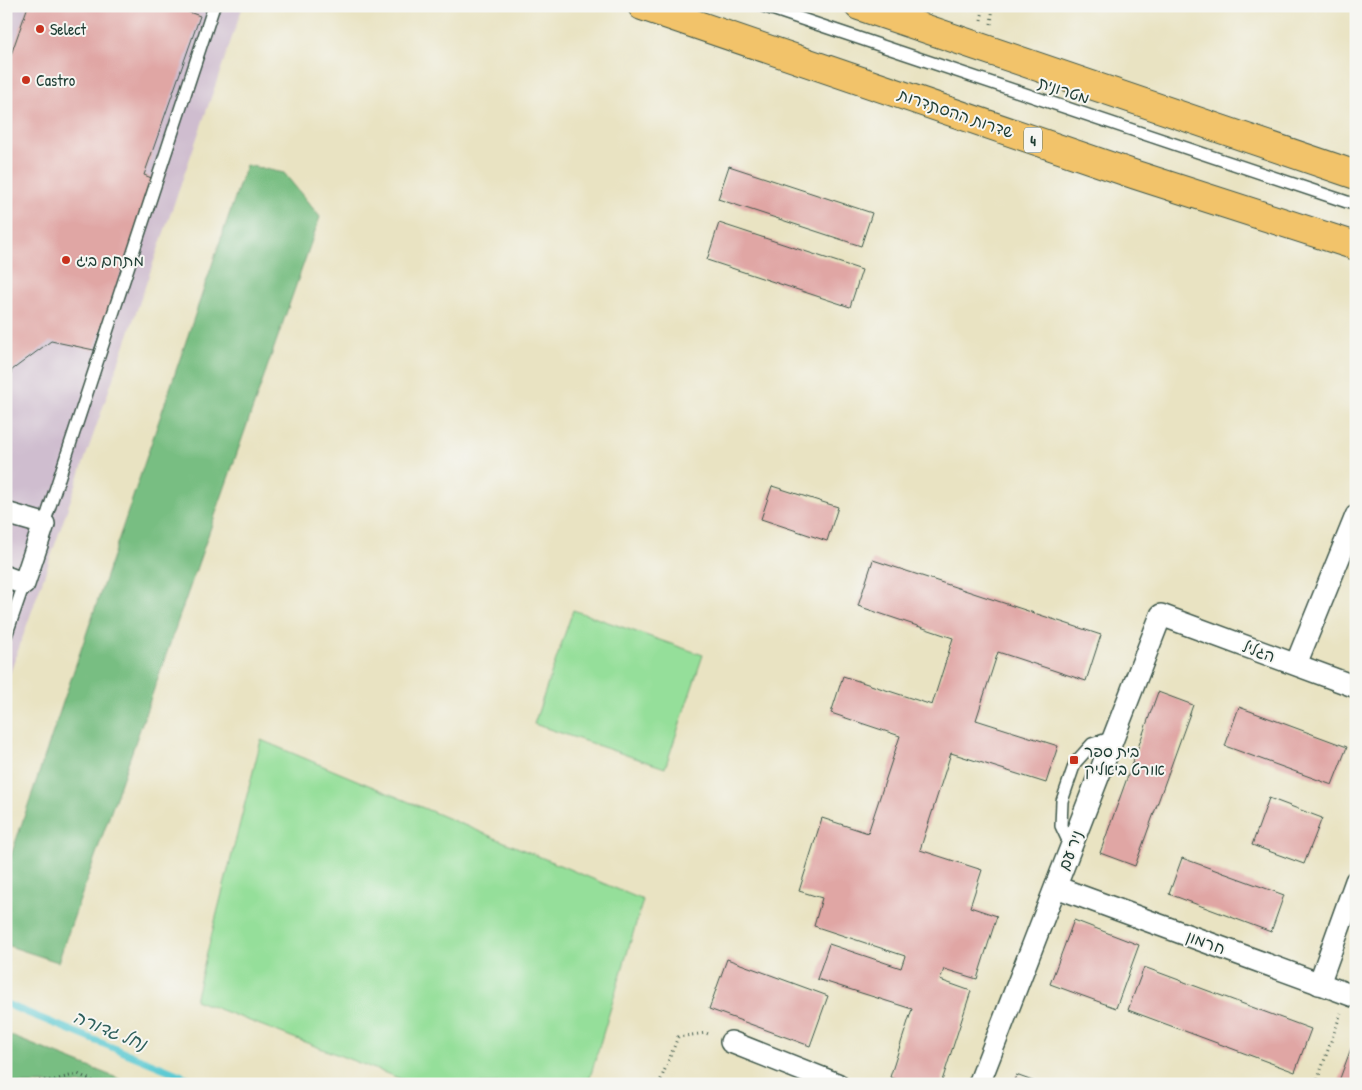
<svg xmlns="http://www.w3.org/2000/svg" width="1362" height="1090" font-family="'Patrick Hand','Playpen Sans Hebrew',sans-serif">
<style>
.industrial{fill:#cfbdcf}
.green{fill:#95df9a;stroke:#5a8e67}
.forest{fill:#78be82;stroke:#4c7e5b}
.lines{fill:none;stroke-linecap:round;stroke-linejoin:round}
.stream{stroke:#5dcad3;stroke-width:7}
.building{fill:#e0a6a4}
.service-casing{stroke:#3d5649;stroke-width:14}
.minor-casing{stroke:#3d5649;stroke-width:24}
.trunk-casing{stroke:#3d5649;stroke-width:30}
.path{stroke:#3d5649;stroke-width:3;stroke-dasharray:1 4;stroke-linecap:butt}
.service{stroke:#fff;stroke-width:11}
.minor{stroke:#fff;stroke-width:21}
.trunk{stroke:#f2c36a;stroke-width:28}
.poi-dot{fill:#c8321e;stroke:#f6f6f2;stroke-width:2}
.labels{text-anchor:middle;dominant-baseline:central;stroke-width:4;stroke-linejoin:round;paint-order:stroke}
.shield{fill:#f6f6f2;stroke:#60746d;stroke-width:1}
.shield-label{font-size:15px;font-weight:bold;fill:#1f3d34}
.poi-label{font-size:16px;fill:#1f3d34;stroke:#f6f6f2;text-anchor:start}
.street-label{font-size:16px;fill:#1f3d34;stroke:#f6f6f2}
.water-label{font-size:18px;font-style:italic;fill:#2e605c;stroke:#f6f6f2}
</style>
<rect width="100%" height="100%" fill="#f6f6f2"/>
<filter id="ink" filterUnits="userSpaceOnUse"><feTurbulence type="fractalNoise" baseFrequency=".02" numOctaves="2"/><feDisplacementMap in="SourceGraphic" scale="10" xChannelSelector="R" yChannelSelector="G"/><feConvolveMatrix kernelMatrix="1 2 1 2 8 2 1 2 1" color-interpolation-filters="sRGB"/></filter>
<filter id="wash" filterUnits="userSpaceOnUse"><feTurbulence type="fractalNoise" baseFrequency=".0096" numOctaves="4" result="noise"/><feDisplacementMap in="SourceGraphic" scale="20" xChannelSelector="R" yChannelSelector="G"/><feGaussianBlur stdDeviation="1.12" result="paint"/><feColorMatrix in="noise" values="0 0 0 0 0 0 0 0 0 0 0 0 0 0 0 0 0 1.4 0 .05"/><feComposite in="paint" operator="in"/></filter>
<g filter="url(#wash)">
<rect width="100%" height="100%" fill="#e9e3c2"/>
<polygon class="industrial" points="6,6 243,6 6,685"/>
<g class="green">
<polygon points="573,610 703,655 665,768 534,724"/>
<polygon points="261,740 643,900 588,1084 414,1084 195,1000"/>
</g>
<g class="forest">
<polygon points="246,165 284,173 320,217 58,962 6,945 6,870"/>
<polygon points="6,1034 132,1084 6,1084"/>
</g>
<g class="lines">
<polyline class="stream" points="6,1004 202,1084"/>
</g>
<g id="blocks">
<g class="building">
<polygon points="28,6 172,6 200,16 144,175 154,179 94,350 51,341 12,370 7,385 6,69"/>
<polygon points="729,166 872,213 861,246 718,199"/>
<polygon points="719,223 862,270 850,307 707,260"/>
<polygon points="772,486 838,507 827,541 761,519"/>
<polygon points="873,560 1101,635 1086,681 998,652 976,720 1058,746 1046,783 951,753 920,850 982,870 970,907 997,916 977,979 944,969 940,980 971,991 941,1084 909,1084 890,1077 912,1009 817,979 829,944 901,968 905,956 814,926 822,898 799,891 822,818 868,833 900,736 831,713 843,676 932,705 953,638 858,606"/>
<polygon points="1158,692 1193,705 1135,866 1100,853"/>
<polygon points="1239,707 1347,747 1332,785 1225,746"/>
<polygon points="1269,798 1322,818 1304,864 1252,845"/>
<polygon points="1182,858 1284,895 1271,932 1169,894"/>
<polygon points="1074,920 1139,945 1116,1008 1050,984"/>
<polygon points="727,959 828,996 810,1046 709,1009"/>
<polygon points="1144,967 1311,1029 1295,1072 1128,1010"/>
<polygon points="1356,1035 1356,1084 1347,1084 1339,1081"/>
<polygon points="1016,1075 1041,1084 1013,1084"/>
</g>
</g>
</g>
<g filter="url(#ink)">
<use href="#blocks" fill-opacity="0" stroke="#3d5649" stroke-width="1"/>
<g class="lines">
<g class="service-casing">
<g id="service">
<polyline points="763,6 1356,205"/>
<polyline points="44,524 214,6"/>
<polyline points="6,636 24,584"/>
<polyline points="1071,847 1061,826 1062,801 1075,763 1092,744 1114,737"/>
</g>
</g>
<g class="minor-casing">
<g id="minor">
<polyline points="6,513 44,524 24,584 6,577"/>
<polyline points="1296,664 1356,516"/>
<polyline points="1056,887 1356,997"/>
<polyline points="1319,984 1356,881"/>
<polyline points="731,1042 837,1084"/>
<polyline points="979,1084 1161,615 1356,687"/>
</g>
</g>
<g class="trunk-casing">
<g id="trunk">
<polyline points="642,6 1136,175 1356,246"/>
<polyline points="859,6 1356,175"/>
</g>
</g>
<g class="path">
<polyline points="981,20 984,6"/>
<polyline points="991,24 993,6"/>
<polyline points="20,1084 26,1081 54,1080 78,1074 99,1084"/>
<polyline points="659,1084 678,1037 706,1033 711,1035"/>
<polyline points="1316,1084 1341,1013"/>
</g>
<use href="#service" class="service"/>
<use href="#minor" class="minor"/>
<use href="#trunk" class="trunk"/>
</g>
</g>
<g class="poi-dot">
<circle cx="40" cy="29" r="5"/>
<circle cx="26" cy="80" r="5"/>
<circle cx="66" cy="260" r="5"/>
<rect x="1069" y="755" width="10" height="10" rx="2.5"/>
</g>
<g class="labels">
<rect class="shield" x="1024" y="127.5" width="18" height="25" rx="4"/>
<g class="shield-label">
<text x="1033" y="140">4</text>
</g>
<g class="poi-label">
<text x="50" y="29">Select</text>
<text x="36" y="80">Castro</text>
<text x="76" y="260">מתחם ביג</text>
<text x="1084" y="751">בית ספר<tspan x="1084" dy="18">אורט ביאליק</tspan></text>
</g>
<g class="street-label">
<text transform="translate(1064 90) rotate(19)">מטרונית</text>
<text transform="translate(956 113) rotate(19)">שדרות ההסתדרות</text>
<text transform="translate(1259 651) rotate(20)">הגליל</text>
<text transform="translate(1070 850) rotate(-69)">ניר עם</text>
<text transform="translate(1206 942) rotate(20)">חרמון</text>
</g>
<g class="water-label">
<text transform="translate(110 1030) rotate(22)">נחל גדורה</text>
</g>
</g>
<rect width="1362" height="1090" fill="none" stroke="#f6f6f2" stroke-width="25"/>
</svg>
